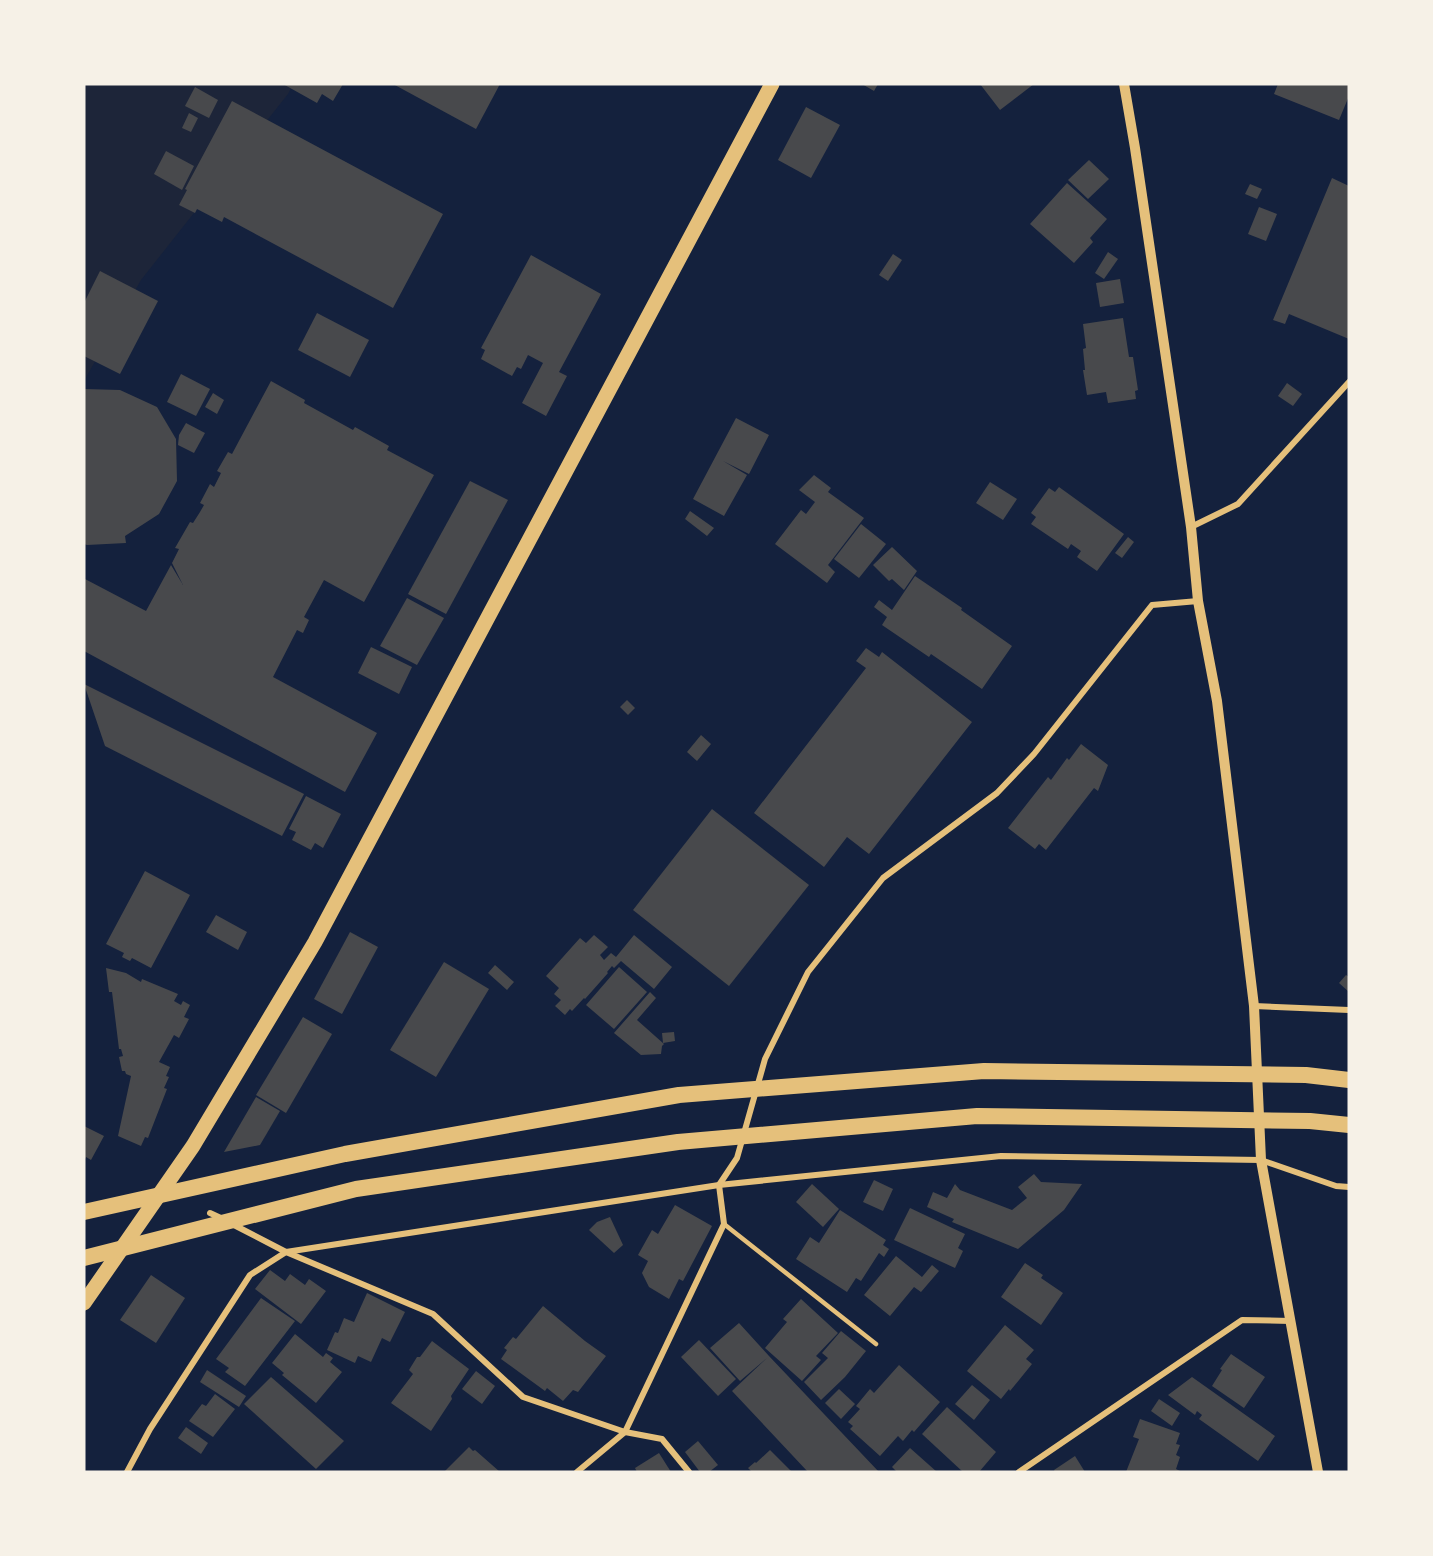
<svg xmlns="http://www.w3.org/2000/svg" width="1433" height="1556" font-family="'Source Sans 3',sans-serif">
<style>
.green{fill:#1d2539}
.building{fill:#48494c}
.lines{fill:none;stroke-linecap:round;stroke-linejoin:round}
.service{stroke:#e5c07b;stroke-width:4.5}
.minor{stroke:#e5c07b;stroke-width:6}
.tertiary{stroke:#e5c07b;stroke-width:10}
.primary{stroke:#e5c07b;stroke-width:15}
.trunk{stroke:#e5c07b;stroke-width:16}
</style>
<rect width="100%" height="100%" fill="#14213d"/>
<polygon class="green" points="84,84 293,84 288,94 141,280 84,381"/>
<g class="building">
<polygon points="283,84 343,84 333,101 322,94 317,103"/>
<polygon points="393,84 500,84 476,129"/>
<polygon points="862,84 878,84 874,91"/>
<polygon points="980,84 1034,84 1000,110"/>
<polygon points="1278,84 1349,84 1349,96 1339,120 1274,94"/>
<polygon points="195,87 218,100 209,118 185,106"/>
<polygon points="232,101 443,214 393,308 224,217 222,222 197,209 195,213 179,205 187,190 185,189"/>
<polygon points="806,107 840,125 811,178 778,160"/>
<polygon points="189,113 198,118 191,132 182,128"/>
<polygon points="166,151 194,166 182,190 154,174"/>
<polygon points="1089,160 1109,179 1088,199 1068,180"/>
<polygon points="1332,178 1349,186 1349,339 1289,314 1285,324 1273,320"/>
<polygon points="1067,183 1107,219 1090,238 1093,242 1074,263 1030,224"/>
<polygon points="1250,184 1262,189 1257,199 1245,194"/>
<polygon points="1259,207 1277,214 1266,241 1248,234"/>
<polygon points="1108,252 1118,259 1104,279 1095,273"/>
<polygon points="893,254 902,260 888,281 879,275"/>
<polygon points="531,255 601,294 559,372 567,376 546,416 522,403 543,363 528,355 521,369 517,367 512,376 481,359 485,350 481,348"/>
<polygon points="100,271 158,301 120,374 84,356 84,303"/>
<polygon points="1120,279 1124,303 1100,307 1096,283"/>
<polygon points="317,313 369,340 350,377 298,350"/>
<polygon points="1123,318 1129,357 1133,357 1138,390 1135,391 1136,399 1108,403 1106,392 1087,395 1083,370 1085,370 1083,349 1086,348 1083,324"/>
<polygon points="181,374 210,389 196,416 167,402"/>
<polygon points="271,381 305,400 304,403 353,430 355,427 389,446 387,450 434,475 364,602 324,580 304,617 309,620 303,633 297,630 273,677 377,733 345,792 84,651 85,579 146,611 171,565 183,585 172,563 179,549 175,548 190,522 193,523 200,512 204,505 200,503 210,484 214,487 221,473 217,471 228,452 232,454"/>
<polygon points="1287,383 1302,394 1293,406 1278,396"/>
<polygon points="84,389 120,390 157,407 176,439 177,481 159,514 125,536 126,543 87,545 84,544"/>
<polygon points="213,393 224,400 217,414 205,407"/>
<polygon points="736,418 769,435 749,474 723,461 747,475 724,516 693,499"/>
<polygon points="186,423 205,433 194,453 178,445 179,435"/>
<polygon points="814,475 831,488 828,492 864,518 828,565 835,572 827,583 775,544 801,510 806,514 815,502 799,490"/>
<polygon points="470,481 508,500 446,614 408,594"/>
<polygon points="990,482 1017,499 1003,520 976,503"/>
<polygon points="1059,487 1124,534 1097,571 1077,557 1081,551 1071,544 1068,549 1031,524 1036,517 1031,513 1049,488 1055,492"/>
<polygon points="690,511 714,528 707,536 685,519"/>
<polygon points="861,524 886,544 859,578 834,559"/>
<polygon points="1128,537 1134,542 1122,558 1115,553"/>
<polygon points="892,547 917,571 904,590 892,579 889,581 873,565"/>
<polygon points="915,576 962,608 961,610 1012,646 982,689 931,654 929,657 882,625 887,617 874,607 879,600 892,610"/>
<polygon points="407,598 444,618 417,665 380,646"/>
<polygon points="371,647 412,667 399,694 358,673"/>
<polygon points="866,648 879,657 882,652 972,722 869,854 847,837 824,867 754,813 866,668 856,661"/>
<polygon points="84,684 304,794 282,836 105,746"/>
<polygon points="627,700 635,708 628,715 620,707"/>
<polygon points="701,735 711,744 697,761 687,752"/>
<polygon points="1081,744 1108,765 1098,791 1094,788 1046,850 1039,844 1035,849 1008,828 1048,777 1051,780 1067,758 1069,760"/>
<polygon points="306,796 341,814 323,848 315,843 311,850 292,840 296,832 289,829"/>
<polygon points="712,809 809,885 729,986 633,910"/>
<polygon points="145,871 190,895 151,968 132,958 130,961 122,957 124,953 106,944"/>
<polygon points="216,915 247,932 238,950 206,932"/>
<polygon points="350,932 378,947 342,1014 314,999"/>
<polygon points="594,935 608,947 600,955 604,960 611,953 616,957 634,935 672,967 654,989 621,961 614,968 612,966 607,972 608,973 585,999 584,998 572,1011 570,1009 565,1015 555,1006 561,1000 554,994 559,988 546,976 580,938 586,943"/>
<polygon points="444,962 489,989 436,1077 390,1050"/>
<polygon points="495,965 514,982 507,990 488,973"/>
<polygon points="619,967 647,992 614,1029 586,1005"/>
<polygon points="106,968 126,973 141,982 142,979 178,994 174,1001 181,1005 183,1001 190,1005 184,1017 189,1019 179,1038 174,1035 159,1062 170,1067 166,1076 169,1077 164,1088 167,1089 148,1138 145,1137 141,1146 118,1136 131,1076 126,1074 125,1071 122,1071 119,1057 123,1056 121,1049 119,1049 112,992 109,992"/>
<polygon points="1346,975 1349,977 1349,992 1339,983"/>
<polygon points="650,992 656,998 637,1020 664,1044 662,1046 661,1054 641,1055 614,1033"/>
<polygon points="303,1017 332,1034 286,1113 256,1095"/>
<polygon points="674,1032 675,1041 663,1043 662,1033"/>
<polygon points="256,1097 280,1111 260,1145 224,1152"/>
<polygon points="84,1126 104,1136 91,1160 86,1157 84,1161"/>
<polygon points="1034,1174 1041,1182 1082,1184 1064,1210 1018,1249 952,1222 954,1219 927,1207 933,1192 947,1198 955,1184 960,1190 1012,1210 1027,1198 1018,1187"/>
<polygon points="874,1180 893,1189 883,1211 863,1202"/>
<polygon points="812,1184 839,1209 823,1227 796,1202"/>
<polygon points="675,1205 712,1226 683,1281 679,1279 669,1299 649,1287 642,1273 648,1261 638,1255 652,1230 658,1234"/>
<polygon points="910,1208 965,1234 958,1248 963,1251 955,1268 894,1240"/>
<polygon points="840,1210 886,1240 883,1245 889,1249 884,1257 879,1253 861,1281 856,1278 847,1292 796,1259 810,1237 819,1243"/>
<polygon points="610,1217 623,1245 614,1253 589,1230 597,1222"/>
<polygon points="896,1256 922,1277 932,1265 939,1271 921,1292 914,1287 890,1316 864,1295"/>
<polygon points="1025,1263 1043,1275 1041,1278 1063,1293 1041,1325 1001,1297"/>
<polygon points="270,1270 285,1281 290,1274 305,1285 309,1279 326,1291 301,1324 255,1289"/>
<polygon points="151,1275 185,1298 156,1343 120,1320"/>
<polygon points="367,1293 405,1312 390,1342 382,1338 371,1362 358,1356 355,1363 327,1350 335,1332 338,1333 344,1318 354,1322"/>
<polygon points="261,1298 295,1321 245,1386 225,1372 229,1368 216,1359"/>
<polygon points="801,1299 838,1333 816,1356 821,1360 802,1381 765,1348 787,1322 783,1319"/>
<polygon points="543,1306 585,1341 606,1356 578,1392 573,1390 563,1401 547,1388 545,1391 501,1359 507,1350 504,1348 513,1337 516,1339"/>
<polygon points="739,1323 769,1356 879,1472 808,1472 732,1391 767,1358 740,1381 710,1348"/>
<polygon points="1005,1325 1034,1350 1026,1359 1032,1364 1010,1391 1009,1389 1001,1399 967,1371"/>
<polygon points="841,1331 866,1351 845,1377 821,1400 804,1382 828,1358 822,1353"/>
<polygon points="295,1334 323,1357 326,1353 333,1358 330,1362 342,1372 316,1403 282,1375 284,1373 272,1363"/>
<polygon points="699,1340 736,1379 718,1396 681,1357"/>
<polygon points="432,1341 469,1369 451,1396 452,1399 431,1431 391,1403 413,1374 409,1370 417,1357 420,1357"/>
<polygon points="1231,1354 1265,1377 1244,1408 1212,1386 1222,1370 1220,1369"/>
<polygon points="899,1365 940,1402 914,1432 912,1430 903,1441 898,1436 880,1456 850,1429 853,1426 848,1422 860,1409 856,1406 870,1389 874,1393"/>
<polygon points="207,1370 246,1396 239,1407 200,1382"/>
<polygon points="476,1371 495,1386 482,1404 462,1389"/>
<polygon points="271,1377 344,1441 316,1469 244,1404"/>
<polygon points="1192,1377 1275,1436 1258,1461 1199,1419 1202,1415 1197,1411 1195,1415 1168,1395"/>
<polygon points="972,1385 990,1400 974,1420 955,1404"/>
<polygon points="839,1389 855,1404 841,1419 825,1403"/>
<polygon points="215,1394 235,1409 213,1437 189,1421 202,1404 206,1406"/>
<polygon points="1159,1399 1180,1413 1172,1426 1151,1411"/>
<polygon points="947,1407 996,1452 979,1472 963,1472 922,1434"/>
<polygon points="1140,1419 1180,1433 1176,1444 1180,1445 1176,1455 1180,1457 1176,1469 1182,1472 1126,1472 1139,1439 1133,1437"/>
<polygon points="186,1427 208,1443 201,1454 178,1438"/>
<polygon points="698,1441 718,1465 709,1472 700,1472 685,1452"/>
<polygon points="469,1447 473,1451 475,1450 500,1472 444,1472"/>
<polygon points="910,1448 937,1472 897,1472 892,1467"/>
<polygon points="770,1450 792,1472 752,1472 748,1468 755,1462 756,1463"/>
<polygon points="659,1453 671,1472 637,1472 635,1468"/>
<polygon points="1075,1456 1085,1472 1055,1472 1054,1470"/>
</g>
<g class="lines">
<polyline class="service" points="724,1224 876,1344"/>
<g class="minor">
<polyline points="1191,527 1238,504 1349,382"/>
<polyline points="1254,1006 1349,1010"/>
<polyline points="210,1213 223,1219"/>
<polyline points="232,1224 286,1252 433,1314 523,1397 625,1432 662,1439 689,1472"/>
<polyline points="127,1472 150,1429 250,1275 286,1252 719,1185 1001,1156 1261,1160 1336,1186 1349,1187"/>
<polyline points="577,1472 625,1432 724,1224 719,1185 737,1158 765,1059 808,972 883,878 997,793 1034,754 1152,605 1198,601"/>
<polyline points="1019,1472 1242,1320 1291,1321"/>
</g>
<polyline class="tertiary" points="1124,84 1135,148 1191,527 1198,601 1217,701 1254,1006 1261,1160 1318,1472"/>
<polyline class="primary" points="84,1303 193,1146 315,942 772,84"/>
<g class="trunk">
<polyline points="84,1212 345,1154 679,1095 984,1071 1306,1075 1349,1080"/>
<polyline points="84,1258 356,1189 678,1142 977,1116 1310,1121 1349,1125"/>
</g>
</g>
<rect width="1433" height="1556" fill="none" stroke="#f6f1e7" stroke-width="171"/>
</svg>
